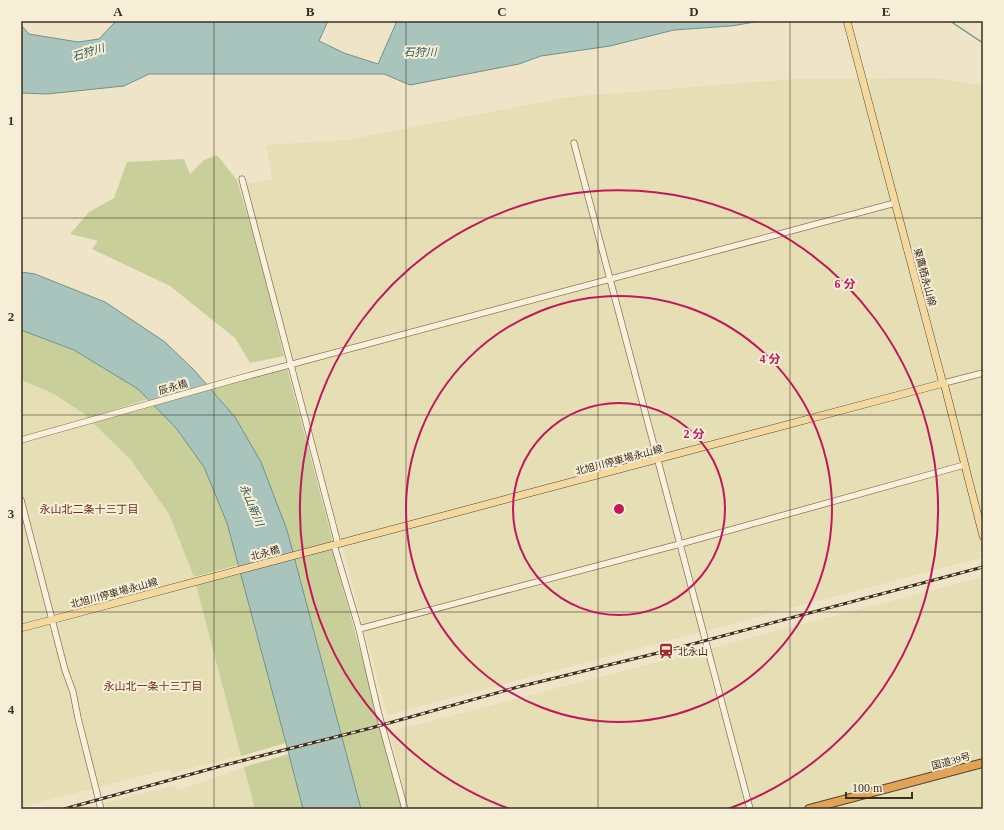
<svg xmlns="http://www.w3.org/2000/svg" width="1004" height="830" font-family="'Times New Roman','Noto Sans JP',serif">
<style>
.farmland{fill:#e6deb5}
.green{fill:#c9cf9b}
.water{fill:#a9c4bc;stroke:#6f938a}
.lines{fill:none;stroke-linecap:round;stroke-linejoin:round}
.stream{stroke:#6f938a;stroke-width:1.5}
.minor-casing{stroke:#8d765c;stroke-width:7}
.major-casing{stroke:#5b4430;stroke-width:8}
.highway-casing{stroke:#5b4430;stroke-width:10}
.minor{stroke:#faf1dc;stroke-width:5.5}
.major{stroke:#f3d9a0;stroke-width:7}
.highway{stroke:#e0a458;stroke-width:8}
.rail-casing{stroke:#3d2e20;stroke-width:3}
.rail{stroke:#f7eed8;stroke-width:1.5;stroke-dasharray:4.5;stroke-linecap:butt}
.grid{fill:none;stroke:#3d2e20;stroke-width:1;stroke-opacity:0.55}
.ring{fill:none;stroke:#c2185b;stroke-width:2}
.labels{text-anchor:middle;dominant-baseline:central;stroke-width:4;stroke-linejoin:round;paint-order:stroke}
.street-label{font-size:10px;fill:#3d2e20;stroke:#f7eed8}
.poi-label{font-size:10px;fill:#3d2e20;stroke:#f7eed8;text-anchor:start}
.water-label{font-size:11px;font-style:italic;fill:#2f5d5a;stroke:#f7eed8}
.neighbourhood-label{font-size:11px;fill:#6b2e1e;stroke:#f7eed8}
.centre{fill:#c2185b;stroke:#f7eed8;stroke-width:2}
.ring-label{font-size:12px;text-anchor:middle;font-weight:bold;fill:#c2185b;stroke:#f7eed8;stroke-width:4;stroke-linejoin:round;paint-order:stroke}
.neatline{fill:none;stroke:#3d2e20;stroke-width:1.5}
.grid-label{font-size:13px;text-anchor:middle;font-weight:bold;fill:#3d2e20}
</style>
<rect width="100%" height="100%" fill="#f0e4c8"/>
<g class="farmland">
<polygon points="932,78 983,85 983,550 979,552 980,558 387,715 246,184 272,179 266,145 347,140 568,97 793,79"/>
<polygon points="21,380 52,393 83,413 131,460 169,514 194,577 241,756 172,773 169,769 21,807"/>
<polygon points="983,577 983,809 409,809 389,732"/>
<polygon points="244,767 255,809 107,809 105,803 175,785 177,791"/>
</g>
<g class="green">
<polygon points="217,155 237,180 260,259 284,356 250,363 235,338 170,286 92,249 98,241 70,234 89,212 114,198 127,162 184,159 190,174 204,160"/>
<polygon points="21,330 74,350 138,389 148,399 88,418 83,413 52,393 21,380"/>
<polygon points="287,368 333,542 293,552 287,530 235,417 211,389"/>
<polygon points="155,406 176,428 204,467 227,523 238,565 194,577 169,514 131,460 93,423"/>
<polygon points="332,549 404,809 361,809 295,559"/>
<polygon points="241,574 286,743 241,756 196,585"/>
<polygon points="289,754 303,809 255,809 244,767"/>
</g>
<g class="water">
<polygon points="116,21 328,21 319,41 344,53 378,64 397,21 761,21 731,26 674,30 610,46 541,56 519,64 410,85 384,74 149,74 124,86 47,94 21,93 21,25 29,34 78,42 99,39"/>
<polygon points="21,272 35,274 105,302 165,342 194,370 235,417 261,462 287,530 361,809 303,809 286,743 227,523 204,467 176,428 138,389 74,350 21,330"/>
</g>
<g class="lines">
<polyline class="stream" points="950,21 983,43"/>
<g class="minor-casing">
<g id="minor">
<polyline points="574,143 750,809"/>
<polyline points="242,179 338,544"/>
<polyline points="944,383 983,373"/>
<polyline points="21,440 244,377 895,203"/>
<polyline points="21,500 65,670 73,692 78,718 101,809"/>
<polyline points="334,545 359,629 379,715 405,809"/>
<polyline points="359,629 680,544 964,465"/>
</g>
</g>
<g class="major-casing">
<g id="major">
<polyline points="847,21 943,384"/>
<polyline points="21,628 944,383 983,536"/>
</g>
</g>
<g class="highway-casing">
<polyline id="highway" points="809,809 983,763"/>
</g>
<use href="#minor" class="minor"/>
<use href="#major" class="major"/>
<use href="#highway" class="highway"/>
<g class="rail-casing">
<polyline id="rail" points="64,809 221,766 371,728 518,687 666,651 983,567"/>
</g>
<use href="#rail" class="rail"/>
</g>
<path class="grid" d="M214 21V809M406 21V809M598 21V809M790 21V809M21 218H983M21 415H983M21 612H983"/>
<g class="ring">
<circle cx="619" cy="509" r="106"/>
<circle cx="619" cy="509" r="213"/>
<path d="M510 809A319 319 0 1 1 728 809"/>
</g>
<defs>
<g id="station-bare" transform="scale(1.2)"><path d="M-3-6H3Q5-6 5-4V2Q5 4 3 4L4.5 6H3L1.5 4h-3L-3 6H-4.5L-3 4Q-5 4-5 2V-4Q-5-6-3-6ZM-3.5-4v3h7v-3ZM-3.5 1v1.5H-2V1ZM2 1v1.5H3.5V1Z" fill="#9e2a2b" stroke="#f7eed8" stroke-width="2.5" paint-order="stroke"/></g>
</defs>
<g fill-rule="evenodd">
<use href="#station-bare" x="666" y="651"/>
</g>
<g class="labels">
<g class="street-label">
<text transform="translate(925 277) rotate(75)">東鷹栖永山線</text>
<text transform="translate(173 387) rotate(-16)">辰永橋</text>
<text transform="translate(619 460) rotate(-15)">北旭川停車場永山線</text>
<text transform="translate(265 553) rotate(-15)">北永橋</text>
<text transform="translate(114 593) rotate(-15)">北旭川停車場永山線</text>
<text transform="translate(951 761) rotate(-15)">国道39号</text>
</g>
<g class="poi-label">
<text x="678" y="651">北永山</text>
</g>
<g class="water-label">
<text transform="translate(88 52) rotate(-17)">石狩川</text>
<text x="420" y="52">石狩川</text>
<text transform="translate(252 505) rotate(67)">永山新川</text>
</g>
<g class="neighbourhood-label">
<text x="89" y="509">永山北二条十三丁目</text>
<text x="153" y="686">永山北一条十三丁目</text>
</g>
</g>
<circle cx="619" cy="509" r="6" class="centre"/>
<g class="ring-label">
<text x="845" y="288">6 分</text>
<text x="770" y="363">4 分</text>
<text x="694" y="438">2 分</text>
</g>
<rect width="1004" height="830" fill="none" stroke="#f7eed8" stroke-width="44"/>
<path d="M846 792v6h66v-6" fill="none" stroke="#3d2e20" stroke-width="2"/>
<text x="852" y="792" font-size="12" fill="#3d2e20" stroke="#f7eed8" stroke-width="3" paint-order="stroke">100 m</text>
<rect x="22" y="22" width="960" height="786" class="neatline"/>
<g class="grid-label">
<text x="118" y="16">A</text>
<text x="310" y="16">B</text>
<text x="502" y="16">C</text>
<text x="694" y="16">D</text>
<text x="886" y="16">E</text>
<text x="11" y="125">1</text>
<text x="11" y="321">2</text>
<text x="11" y="518">3</text>
<text x="11" y="714">4</text>
</g>
</svg>
